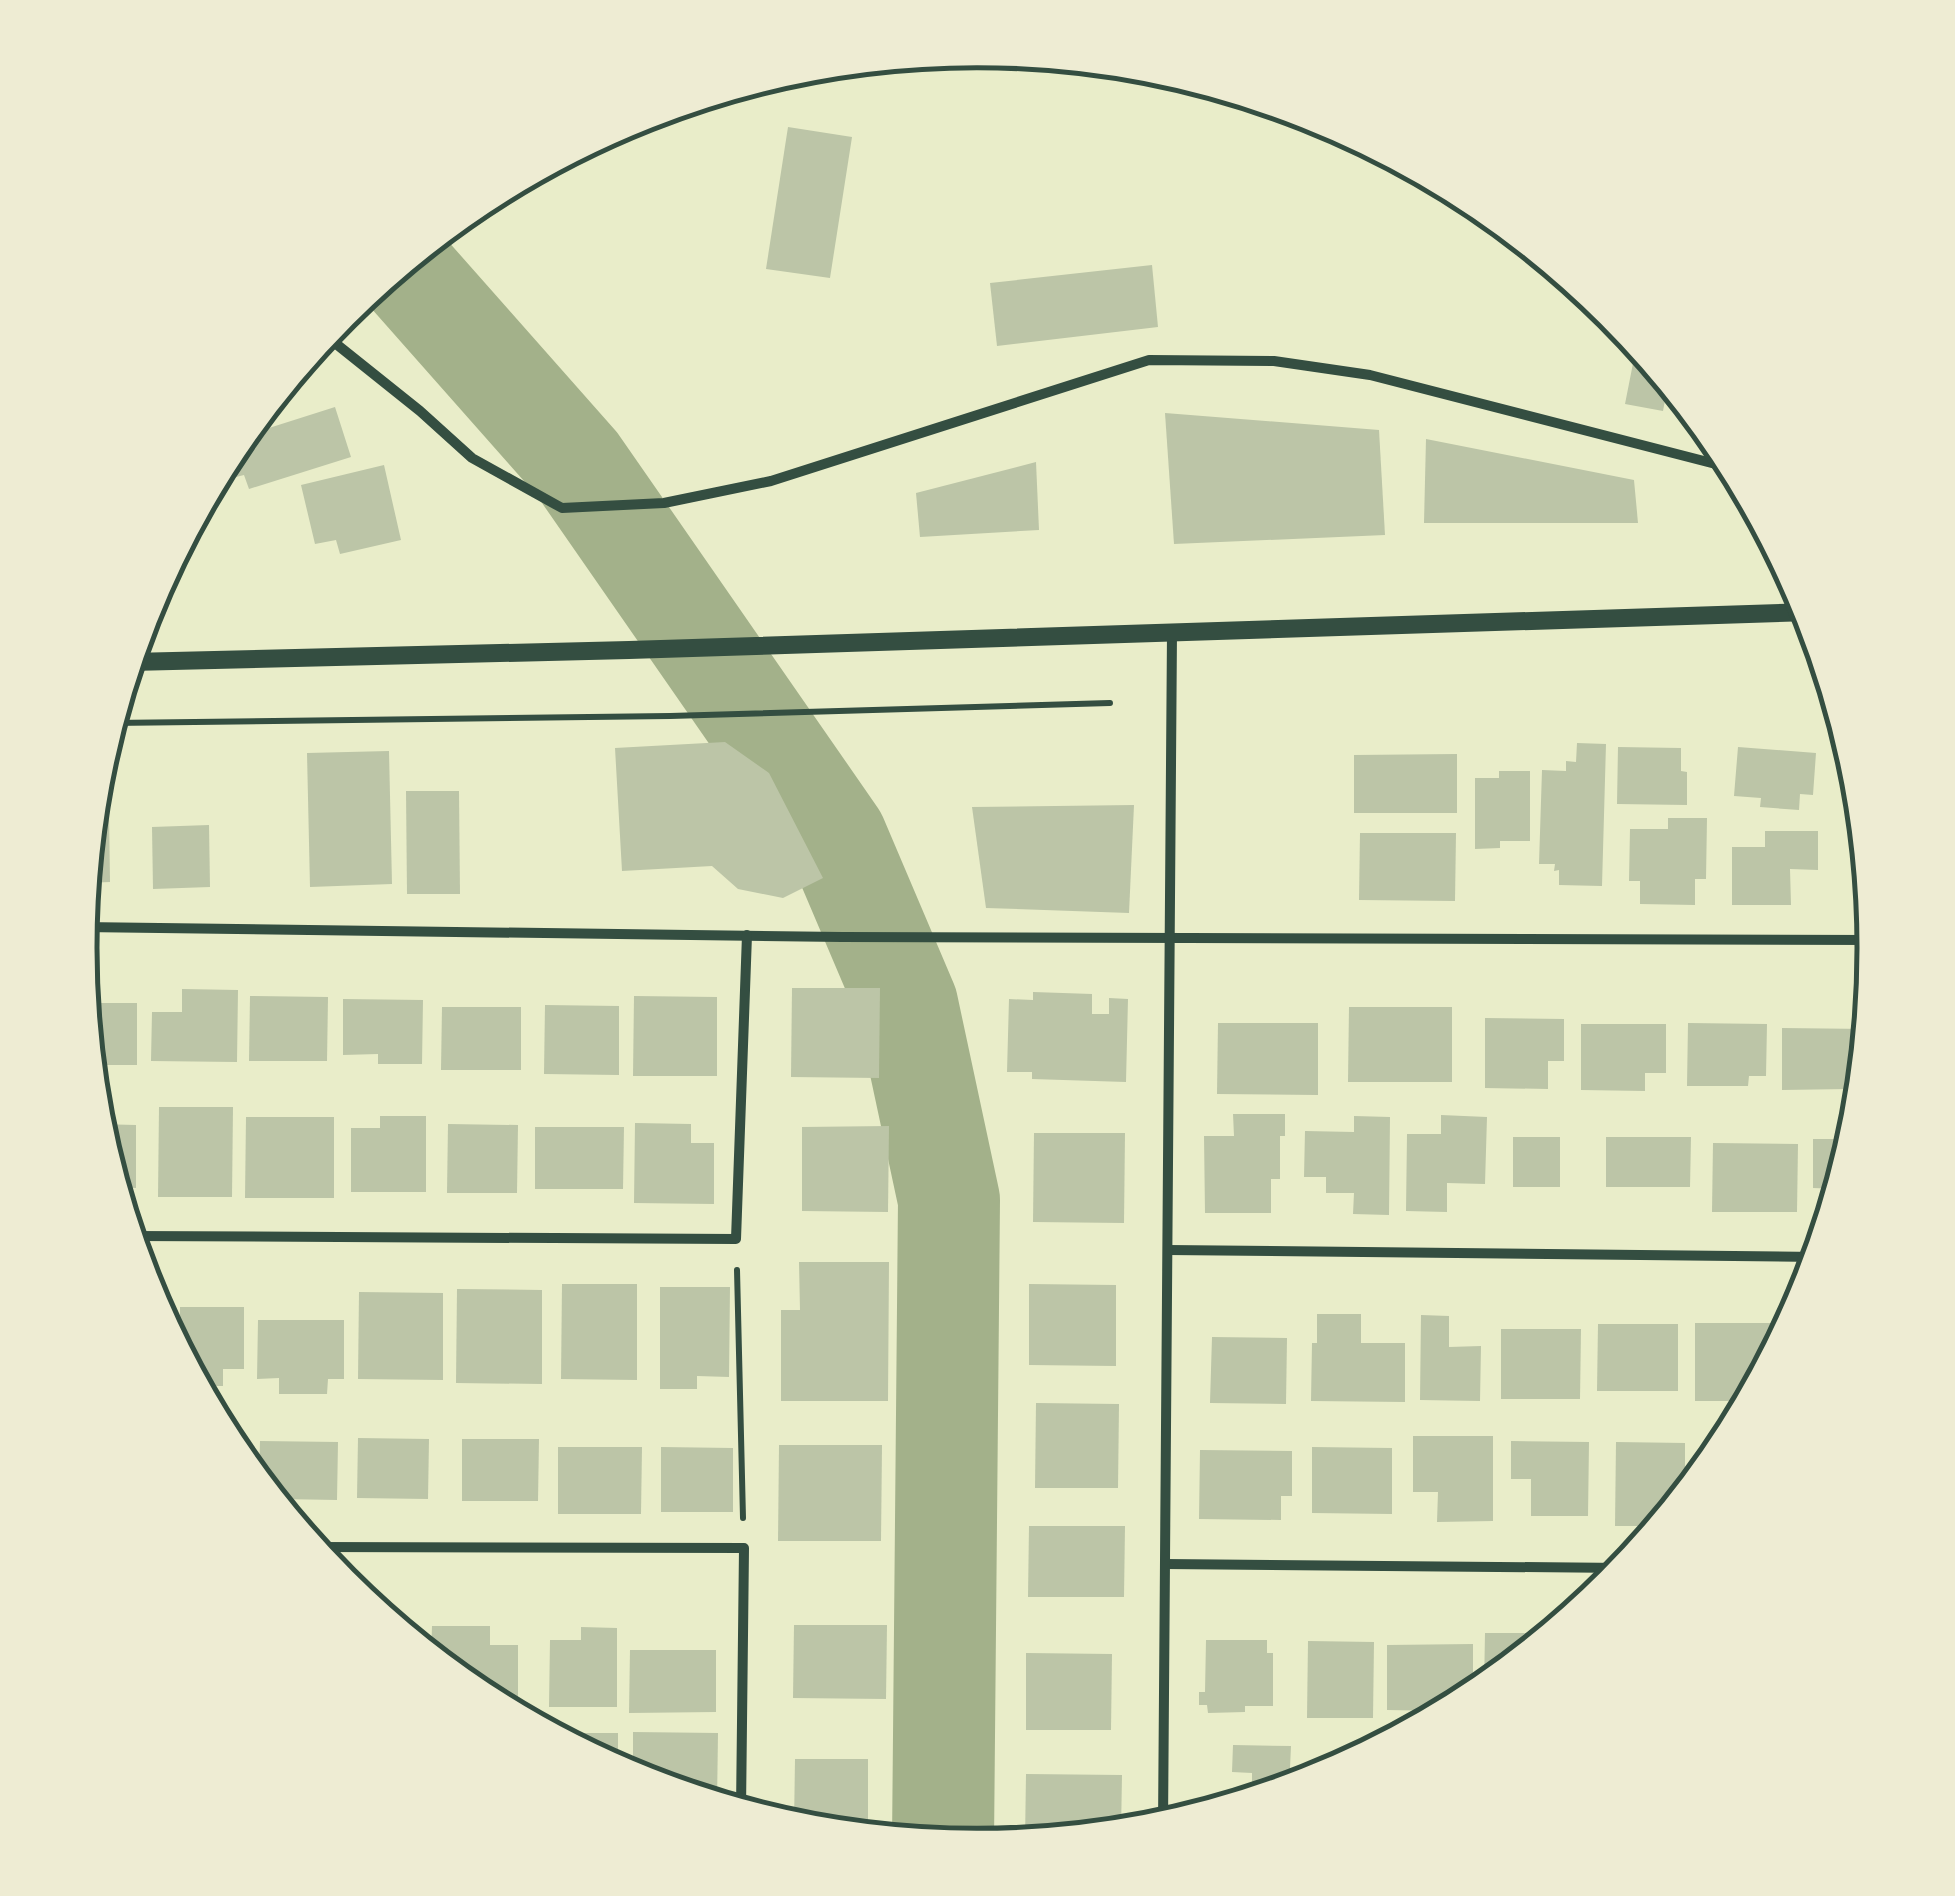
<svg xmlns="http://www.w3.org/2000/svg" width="1955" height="1896" font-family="Figtree,sans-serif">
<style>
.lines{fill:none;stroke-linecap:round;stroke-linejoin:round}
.river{stroke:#a3b18a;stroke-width:102}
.building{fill:#bcc5a7}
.path{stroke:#344e41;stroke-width:6}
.minor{stroke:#344e41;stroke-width:10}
.tertiary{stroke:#344e41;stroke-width:18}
.rim{fill:none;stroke:#344e41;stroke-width:5}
</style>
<rect width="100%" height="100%" fill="#e9edc9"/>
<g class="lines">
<polyline class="river" points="401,265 577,464 836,837 907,1004 949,1200 943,1843"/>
</g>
<g class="building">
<polygon points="788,127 852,137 830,278 766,269"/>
<polygon points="1152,265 1158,327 997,346 990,283"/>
<polygon points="1637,343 1673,386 1668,385 1663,411 1625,404"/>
<polygon points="335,407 351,457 249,489 244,475 224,480 220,469 241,437"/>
<polygon points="1165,413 1379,430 1385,535 1174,544"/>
<polygon points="1426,439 1634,480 1638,523 1424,523"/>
<polygon points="1036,462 1039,530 920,537 916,493"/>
<polygon points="384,465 401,540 340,554 336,540 315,544 301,485"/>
<polygon points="1843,727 1858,773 1868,876 1854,876 1855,794 1843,794"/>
<polygon points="725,742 769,773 823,878 783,898 738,889 712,866 622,871 615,748"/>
<polygon points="1577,743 1606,744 1602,886 1559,885 1559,870 1554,871 1555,864 1539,864 1542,770 1566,771 1566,761 1576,762"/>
<polygon points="1618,747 1681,748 1681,771 1687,772 1687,805 1617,804"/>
<polygon points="1738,747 1816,753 1813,795 1800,794 1799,810 1760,807 1761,798 1734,796"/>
<polygon points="389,751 392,884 310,887 307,753"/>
<polygon points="1457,754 1457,813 1354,813 1354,755"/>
<polygon points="1499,771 1530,771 1530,841 1500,841 1500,848 1475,849 1475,778 1499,778"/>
<polygon points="406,791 459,791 460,894 407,894"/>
<polygon points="1134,805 1129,913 986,908 972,807"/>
<polygon points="93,814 109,814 110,882 86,883"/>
<polygon points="1668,818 1707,818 1706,879 1695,879 1695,905 1640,904 1640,881 1629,881 1630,829 1668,829"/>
<polygon points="209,825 210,887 153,889 152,827"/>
<polygon points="1765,831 1818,831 1818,870 1790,869 1791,905 1732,905 1732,847 1765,847"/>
<polygon points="1360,833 1456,833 1455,901 1359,900"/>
<polygon points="792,988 880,988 879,1078 791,1077"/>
<polygon points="182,989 238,990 237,1062 151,1061 152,1012 182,1012"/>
<polygon points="1033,992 1092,994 1092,1014 1109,1014 1109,998 1128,999 1126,1082 1032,1079 1032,1072 1007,1072 1009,999 1033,1000"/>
<polygon points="250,996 328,997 327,1061 249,1061"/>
<polygon points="634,996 717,997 717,1076 633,1076"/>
<polygon points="343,999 423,1000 422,1064 378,1064 378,1054 343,1055"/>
<polygon points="85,1003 137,1003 137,1065 91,1065"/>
<polygon points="545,1005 619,1006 619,1075 544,1074"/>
<polygon points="442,1007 521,1007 521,1070 441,1070"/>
<polygon points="1349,1007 1452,1007 1452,1082 1348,1082"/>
<polygon points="1485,1018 1564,1019 1564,1061 1548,1061 1548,1089 1485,1088"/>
<polygon points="1218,1023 1318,1023 1318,1095 1217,1094"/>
<polygon points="1688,1023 1767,1024 1766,1076 1749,1076 1748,1086 1687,1086"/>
<polygon points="1581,1024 1666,1024 1666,1073 1645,1073 1645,1091 1581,1090"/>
<polygon points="1782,1028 1868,1029 1863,1077 1850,1077 1849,1089 1782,1090"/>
<polygon points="159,1107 233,1107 232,1197 158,1197"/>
<polygon points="1233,1114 1285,1114 1285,1136 1280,1136 1280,1179 1271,1179 1271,1213 1205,1213 1204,1136 1234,1136"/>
<polygon points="1441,1115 1487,1117 1485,1184 1447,1183 1447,1212 1406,1211 1407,1134 1441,1134"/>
<polygon points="380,1116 426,1116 426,1192 351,1192 351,1128 380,1128"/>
<polygon points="1354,1116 1390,1117 1389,1215 1353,1214 1354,1193 1326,1193 1326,1177 1304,1177 1305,1131 1354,1132"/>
<polygon points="246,1117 334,1117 334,1198 245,1198"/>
<polygon points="635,1123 691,1124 691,1143 714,1143 714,1204 634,1203"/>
<polygon points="97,1124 136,1125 136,1188 116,1187"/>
<polygon points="448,1124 518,1125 517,1193 447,1193"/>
<polygon points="889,1126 888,1212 802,1211 802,1127"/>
<polygon points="535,1127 624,1127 623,1189 535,1189"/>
<polygon points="1034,1133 1125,1133 1124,1223 1033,1222"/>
<rect x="1513" y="1137" width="47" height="50"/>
<polygon points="1606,1137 1691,1137 1690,1187 1606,1187"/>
<polygon points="1813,1139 1854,1139 1838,1189 1813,1188"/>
<polygon points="1713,1143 1798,1144 1797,1212 1712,1212"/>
<polygon points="799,1262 889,1262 888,1401 781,1401 781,1310 800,1310"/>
<polygon points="562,1284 637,1284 637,1380 561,1379"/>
<polygon points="1029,1284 1116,1285 1116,1366 1029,1365"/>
<polygon points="660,1287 730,1287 729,1377 697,1376 697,1389 660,1389"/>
<polygon points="457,1289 542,1290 542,1384 456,1383"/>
<polygon points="359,1292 443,1293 443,1380 358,1379"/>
<polygon points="180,1307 244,1307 244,1369 223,1369 223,1386 198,1386 168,1329 180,1329"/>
<polygon points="1317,1314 1361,1314 1361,1343 1405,1343 1405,1402 1311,1401 1312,1343 1317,1343"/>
<polygon points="1421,1315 1449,1316 1449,1347 1481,1346 1480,1401 1420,1400"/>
<polygon points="258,1320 344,1320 344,1379 328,1379 327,1394 279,1394 279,1378 257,1379"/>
<polygon points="1695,1323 1777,1323 1777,1349 1749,1401 1695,1401"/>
<polygon points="1598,1324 1678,1324 1678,1391 1597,1391"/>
<polygon points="1501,1329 1581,1329 1580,1399 1501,1399"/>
<polygon points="1212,1337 1287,1338 1286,1404 1210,1403"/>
<polygon points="1036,1403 1119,1404 1118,1488 1035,1488"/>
<polygon points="225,1435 244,1435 244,1463 231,1446"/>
<polygon points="1413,1436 1493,1436 1493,1521 1437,1522 1438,1492 1413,1492"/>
<polygon points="358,1438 429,1439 428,1499 357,1498"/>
<polygon points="462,1439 539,1439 538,1501 462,1501"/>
<polygon points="260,1441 338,1442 337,1500 280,1499 280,1485 263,1486 259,1482"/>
<polygon points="1511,1441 1589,1442 1588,1516 1531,1516 1531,1479 1511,1479"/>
<polygon points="1616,1442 1685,1443 1685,1495 1659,1526 1615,1526"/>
<polygon points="779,1445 882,1445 881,1541 778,1541"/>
<polygon points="558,1447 642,1447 641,1514 558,1514"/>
<polygon points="661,1447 733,1448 733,1512 661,1512"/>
<polygon points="1312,1447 1392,1448 1392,1514 1312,1513"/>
<polygon points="1200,1450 1292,1451 1292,1496 1281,1496 1281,1520 1199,1519"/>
<polygon points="1029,1526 1125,1526 1124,1597 1028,1597"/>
<polygon points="794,1625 887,1625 886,1699 793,1698"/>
<polygon points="432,1626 490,1626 490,1645 518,1645 518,1704 496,1704 478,1694 431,1656"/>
<polygon points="581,1627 617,1628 617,1707 549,1707 550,1640 581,1640"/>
<polygon points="1485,1633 1527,1633 1527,1645 1537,1645 1484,1688"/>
<polygon points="1206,1640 1267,1640 1267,1653 1273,1653 1273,1706 1245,1706 1245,1712 1208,1713 1207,1705 1199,1705 1199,1692 1205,1692"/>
<polygon points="1308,1641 1374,1642 1373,1718 1307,1718"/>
<polygon points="1473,1644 1473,1697 1446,1711 1387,1710 1387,1645"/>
<polygon points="630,1650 716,1650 716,1712 629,1713"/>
<polygon points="1026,1653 1112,1654 1111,1730 1026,1730"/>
<polygon points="633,1732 718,1733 717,1803 633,1777"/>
<polygon points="550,1733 618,1733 618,1769 580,1749"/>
<polygon points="1233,1745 1291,1746 1290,1768 1303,1769 1303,1783 1252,1799 1252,1773 1232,1772"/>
<polygon points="795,1759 868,1759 868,1835 794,1826"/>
<polygon points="1026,1774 1122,1775 1121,1832 1025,1841"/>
</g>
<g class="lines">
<g class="path">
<polyline points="112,723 670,716 1110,703"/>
<polyline points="737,1270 743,1518"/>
</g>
<g class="minor">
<polyline points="325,335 420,411 472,458 562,508 664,503 771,481 1149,360 1274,361 1370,375 1735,469"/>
<polyline points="82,927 842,937 1875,940"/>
<polyline points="131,1236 736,1239 747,935"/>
<polyline points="1168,1250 1818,1257"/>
<polyline points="313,1547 744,1548 741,1810"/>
<polyline points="1165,1564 1625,1568"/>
<polyline points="1163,1826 1172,632"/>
</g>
<polyline class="tertiary" points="131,662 629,650 1809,612"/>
</g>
<path d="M0 0H1955V1896H0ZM97 948a880 880 0 1 1 1760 0a880 880 0 1 1-1760 0Z" fill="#eeecd3" fill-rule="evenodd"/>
<path class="rim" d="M97 948a880 880 0 1 1 1760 0a880 880 0 1 1-1760 0Z"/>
</svg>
